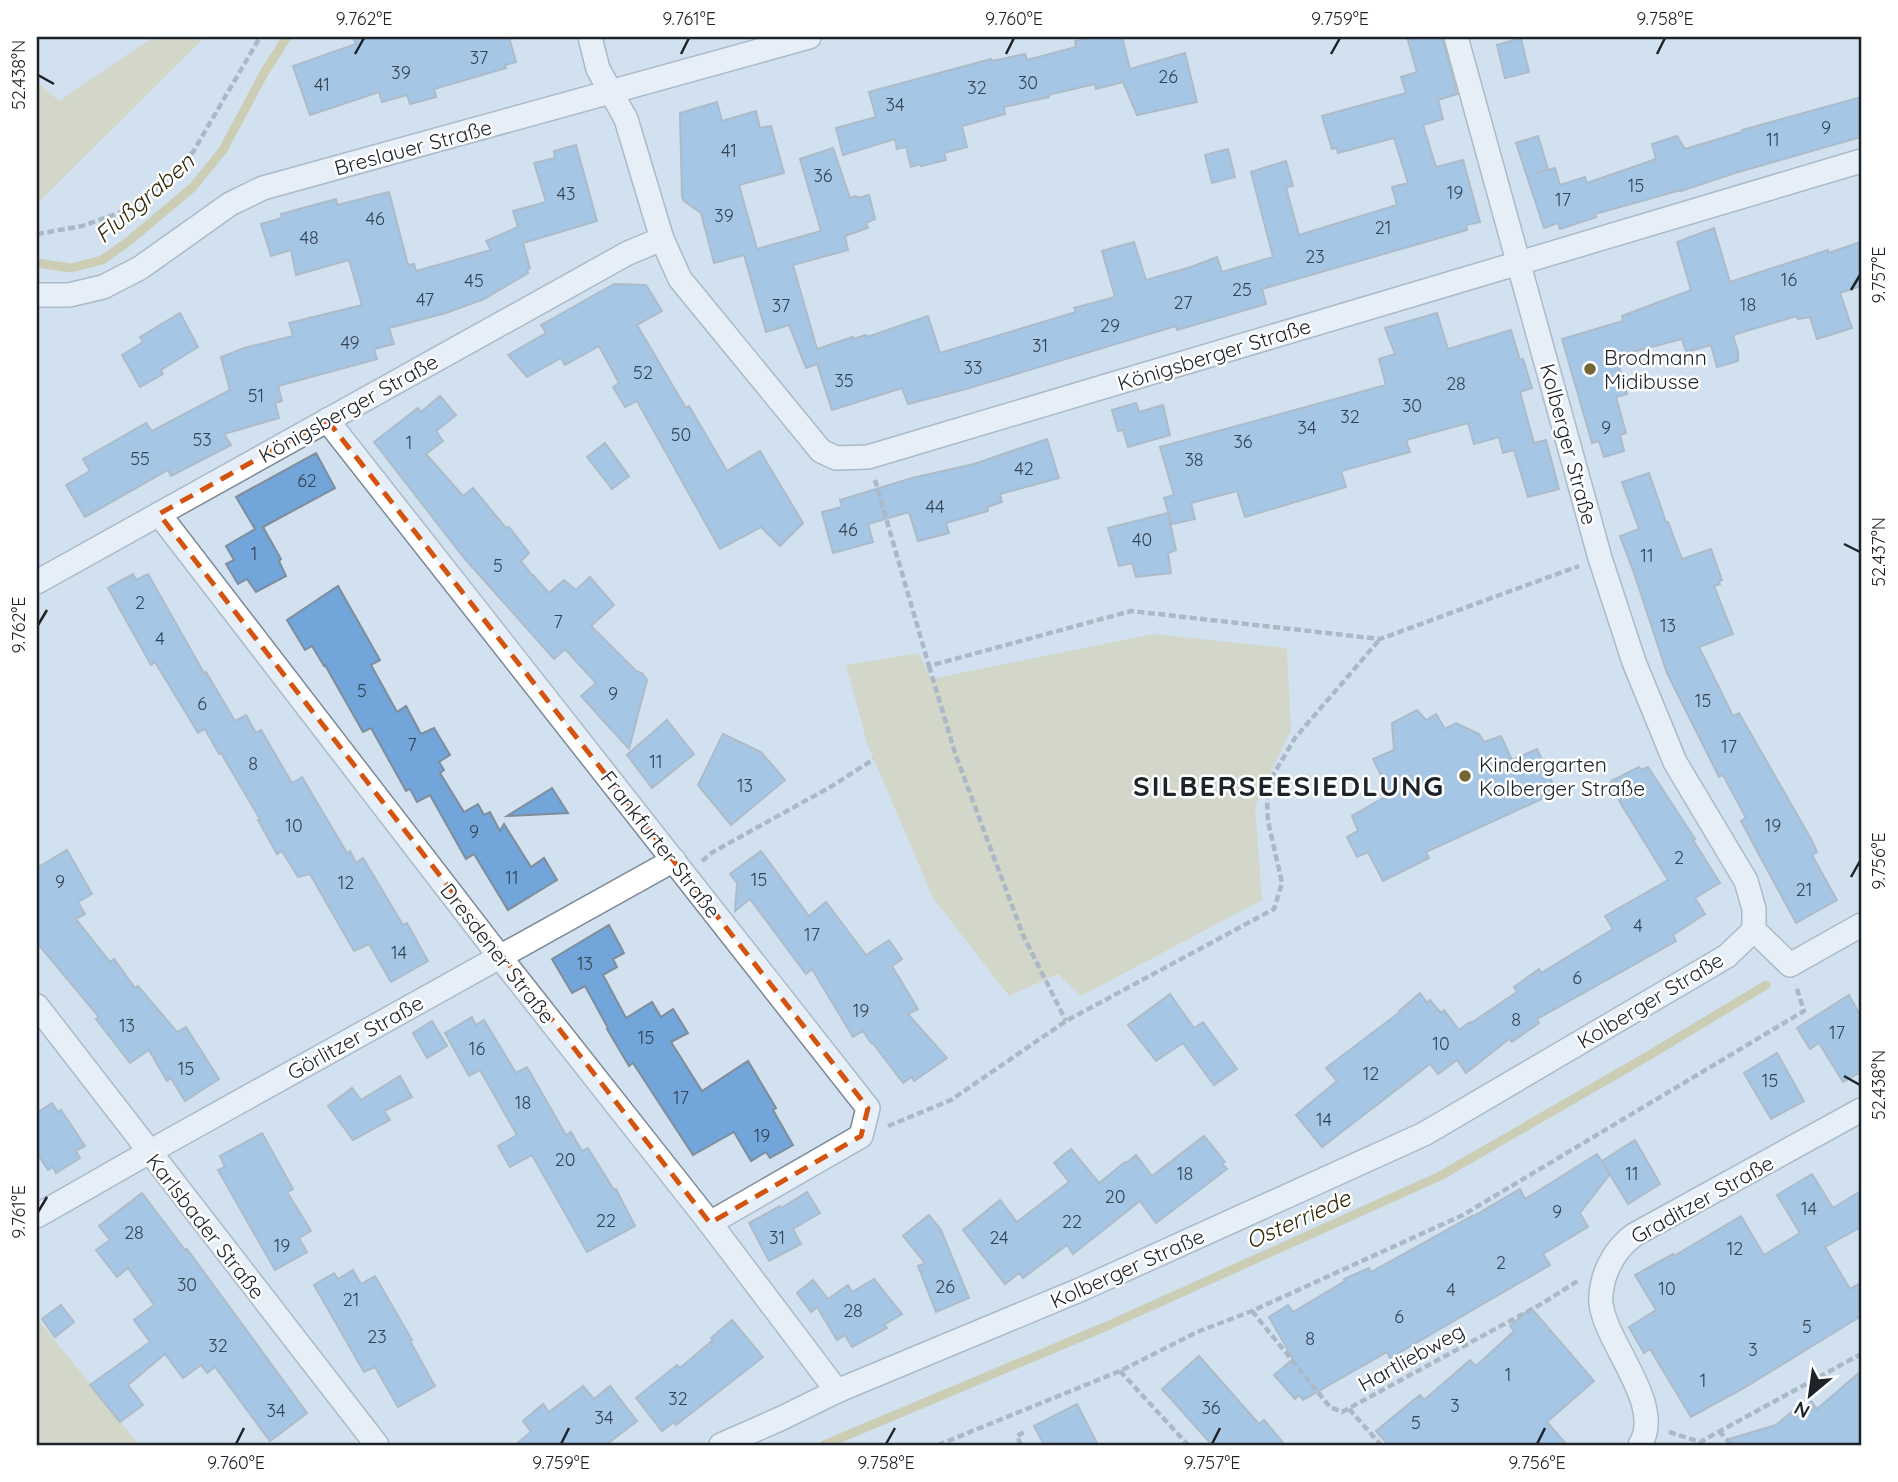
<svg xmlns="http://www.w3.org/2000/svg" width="1898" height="1482" font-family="Quicksand,sans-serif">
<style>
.green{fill:#d2c99b}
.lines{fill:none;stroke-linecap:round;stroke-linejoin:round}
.stream{stroke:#c4b56c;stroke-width:9}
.building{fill:#72a5d9;stroke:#7f8d9b;stroke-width:2}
.minor-casing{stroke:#7c8998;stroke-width:26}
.path{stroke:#7c8690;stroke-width:4.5;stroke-dasharray:7 3.5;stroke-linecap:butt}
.minor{stroke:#fff;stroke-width:23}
.marked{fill:none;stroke:#d4540f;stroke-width:5;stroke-dasharray:14 9;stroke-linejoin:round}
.ticks{fill:none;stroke:#1e2329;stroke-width:2.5}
.poi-dot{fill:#726734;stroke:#fff;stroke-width:2.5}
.labels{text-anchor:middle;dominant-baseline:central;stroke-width:5;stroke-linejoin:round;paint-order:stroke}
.number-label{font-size:18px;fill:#345}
.street-label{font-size:21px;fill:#1e2329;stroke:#fff}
.poi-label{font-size:21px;fill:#1e2329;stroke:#fff;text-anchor:start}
.water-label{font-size:23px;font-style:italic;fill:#302908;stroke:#fff}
.district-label{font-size:28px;font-weight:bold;letter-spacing:2px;fill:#1e2329;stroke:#fff}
.neatline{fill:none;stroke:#1e2329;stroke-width:2.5}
.ticks-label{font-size:18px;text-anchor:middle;fill:#1e2329}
</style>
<rect width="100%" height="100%" fill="#d2e1f0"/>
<g class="green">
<polygon points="153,37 205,37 37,204 37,82 59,101"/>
<polygon points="1153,634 1287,648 1291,730 1255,806 1262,900 1081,996 1058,974 1009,996 933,898 867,743 846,665 919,653 931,679"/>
<polygon points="37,1318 139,1445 37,1445"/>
</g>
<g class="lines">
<g class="stream">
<polyline points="37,263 71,268 102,260 129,241 193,187 223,150 264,73 287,37"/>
<polyline points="824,1445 1107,1326 1440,1176 1648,1056 1766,985"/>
</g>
</g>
<g class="building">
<polygon points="353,37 509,37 516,62 505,65 506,68 434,89 436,97 410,104 407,95 382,102 379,92 310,115 293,66 356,44"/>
<polygon points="1082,37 1122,37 1130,69 1185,53 1197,102 1137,115 1123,82 1096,89 1095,84 1048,95 1049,97 1004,107 1005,114 962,126 967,147 944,153 946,160 921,166 920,164 911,167 906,147 897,149 895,139 843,155 836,128 876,117 869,92 991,59 992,61 1025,54 1027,60 1076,47 1075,41 1083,40"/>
<polygon points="1407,37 1442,37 1457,94 1438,100 1443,119 1423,125 1436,167 1463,160 1480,222 1466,225 1467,230 1262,289 1266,304 1177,330 1176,326 966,389 908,404 902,388 832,410 817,364 806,368 789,325 766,332 744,255 714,263 701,213 684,201 682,197 680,113 717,102 722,121 756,111 760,128 771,126 784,173 739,185 757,249 821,231 800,159 833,148 850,198 856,196 858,198 869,195 875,219 866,223 868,228 845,236 848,250 793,265 817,349 853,337 853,339 866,335 867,337 928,316 940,353 1076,312 1074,308 1115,297 1102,251 1134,242 1146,280 1191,267 1217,257 1222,272 1273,257 1251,172 1286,161 1293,186 1286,187 1299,235 1397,205 1392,187 1408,183 1394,138 1338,153 1337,148 1332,149 1322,116 1406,93 1401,77 1417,72"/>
<polygon points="1521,38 1529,72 1505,78 1497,45"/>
<polygon points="1861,97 1861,137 1735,173 1681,191 1681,190 1595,214 1596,217 1560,229 1558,223 1544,228 1516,143 1538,136 1548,169 1537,173 1555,168 1560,185 1585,177 1587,183 1656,159 1652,144 1677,136 1685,149 1742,132 1742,130"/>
<polygon points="576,145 597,221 523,243 530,268 527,270 528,273 484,299 446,313 389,328 394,344 374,349 377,359 278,386 282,401 275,403 279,418 224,434 231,445 171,476 168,470 85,517 66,485 90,471 83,459 146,423 152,431 230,390 221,357 244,348 293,336 289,323 362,305 349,260 296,275 291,250 271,256 261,224 282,218 281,214 336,199 337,205 389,192 408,265 414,264 416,271 491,250 486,241 518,227 513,211 546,202 534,163 555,158 554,151"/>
<polygon points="1228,149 1235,177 1212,183 1205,155"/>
<polygon points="1714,228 1730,282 1828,250 1828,253 1861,242 1861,286 1840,293 1852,328 1817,339 1810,317 1798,319 1797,316 1733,335 1738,352 1738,361 1717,367 1711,345 1686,352 1682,339 1616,356 1627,394 1616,397 1626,433 1620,435 1624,451 1604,457 1599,441 1592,443 1562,339 1623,321 1622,316 1691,290 1677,242"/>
<polygon points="614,284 646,285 662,311 637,325 686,408 689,406 727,471 760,451 803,523 780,546 761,527 720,549 637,401 625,407 613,387 619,383 599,346 565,365 561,358 527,377 508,355 546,333 541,325"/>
<polygon points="180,313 198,347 161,370 163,374 140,387 122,355 143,342 140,337"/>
<polygon points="1437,313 1448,349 1511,330 1520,360 1523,359 1532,388 1520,392 1534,443 1546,440 1559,489 1528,497 1514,450 1503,453 1499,437 1474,444 1468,423 1406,440 1410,452 1341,471 1346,487 1245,517 1237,491 1191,503 1195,519 1172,524 1164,498 1174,495 1160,447 1386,385 1379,359 1395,354 1385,328"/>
<polygon points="440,396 456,415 436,431 443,441 426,454 463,496 473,488 506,528 509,527 529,553 521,561 532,575 533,575 549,593 564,580 576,590 590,577 614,605 591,626 636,671 642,673 647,680 629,749 581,696 596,683 565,649 554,659 465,559 374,442 418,408 421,412"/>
<polygon points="1136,403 1139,412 1163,405 1170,435 1128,447 1123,430 1118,431 1112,410"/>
<polygon points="1047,439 1059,478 1000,494 1002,502 987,507 988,511 946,523 949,533 918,541 909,512 868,524 873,542 833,553 822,512 842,507 840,500 912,478 974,464"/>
<polygon points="605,443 629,476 612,489 587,457"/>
<polygon points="316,453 335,488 263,527 281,559 279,561 286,576 256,592 247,579 238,584 226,564 234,560 226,546 255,529 236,497"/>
<polygon points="1649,473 1666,522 1668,522 1682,559 1711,549 1722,580 1719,581 1720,584 1714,586 1733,634 1699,647 1733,716 1739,713 1811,839 1817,852 1812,855 1837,900 1796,923 1741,821 1746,818 1723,775 1719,777 1667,673 1634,573 1620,536 1639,529 1622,482"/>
<polygon points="1168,513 1176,550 1168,553 1171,573 1136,577 1132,563 1119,566 1108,528"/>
<polygon points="133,574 136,580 148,574 204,673 206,672 235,721 246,715 256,733 261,730 292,783 302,777 347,853 350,851 356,863 363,858 403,925 407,923 428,961 391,982 369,944 354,951 310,874 298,877 282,851 277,854 258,820 260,819 221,753 219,754 205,729 198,733 155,662 151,665 108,588"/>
<polygon points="338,586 380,660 371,665 397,712 406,706 421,734 434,728 450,755 439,762 444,770 440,773 464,812 478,804 484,815 490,812 500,831 504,824 531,867 544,858 557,880 508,910 474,854 466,859 430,795 417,802 410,789 406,791 371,728 363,732 325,665 324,666 312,646 305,650 287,620"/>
<polygon points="1417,710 1426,720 1436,714 1445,729 1456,723 1479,734 1484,742 1501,736 1512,760 1537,749 1557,792 1426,852 1429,858 1383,881 1368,852 1357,857 1347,837 1358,831 1352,816 1390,794 1373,759 1394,750 1392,723"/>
<polygon points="667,720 694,754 652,788 627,755"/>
<polygon points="723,734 761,752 785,780 731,825 698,785"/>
<polygon points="1639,767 1641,770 1648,767 1695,839 1693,840 1720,883 1695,898 1705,914 1673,935 1676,941 1537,1019 1539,1023 1512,1042 1509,1039 1466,1073 1457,1060 1438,1074 1430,1064 1322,1147 1296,1115 1337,1081 1326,1068 1400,1012 1399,1011 1420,993 1427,1003 1430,1000 1441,1013 1444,1010 1459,1030 1470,1022 1471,1023 1517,992 1514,987 1539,969 1541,973 1613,929 1605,916 1668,880 1621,804 1611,781"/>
<polygon points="552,788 568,813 507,816"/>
<polygon points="67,850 92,894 78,902 85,914 76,919 110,962 114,959 135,988 138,986 177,1032 186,1027 219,1079 185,1101 171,1078 167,1081 149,1050 130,1063 96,1019 99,1017 37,943 37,868"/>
<polygon points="761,851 809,916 826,902 866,955 889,940 902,959 892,966 918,1009 908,1014 947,1058 914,1081 912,1077 903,1083 872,1042 871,1043 863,1031 853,1037 812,969 806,974 750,899 735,911 737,883 730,874"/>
<polygon points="609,925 624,953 613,959 617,967 603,975 626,1018 652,1002 661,1017 673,1009 688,1033 671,1042 702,1091 748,1061 776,1108 773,1110 793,1145 770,1158 766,1152 751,1161 734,1132 693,1155 633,1063 629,1066 607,1029 608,1028 585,986 572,993 552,959"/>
<polygon points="1170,994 1194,1028 1203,1022 1237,1069 1214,1085 1183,1043 1156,1061 1128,1025"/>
<polygon points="1849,995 1861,1017 1861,1072 1843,1082 1819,1043 1810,1049 1797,1028"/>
<polygon points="472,1017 476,1025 484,1020 516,1073 527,1067 566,1135 571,1132 582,1151 588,1148 614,1190 616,1189 635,1226 587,1252 532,1155 510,1167 498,1146 517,1135 480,1070 469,1076 445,1033"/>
<polygon points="432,1021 447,1046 427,1058 413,1033"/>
<polygon points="1777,1053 1804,1101 1771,1119 1744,1073"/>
<polygon points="400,1076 412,1097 384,1111 390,1120 353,1140 328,1106 352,1088 361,1100"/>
<polygon points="52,1103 58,1112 61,1110 85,1146 76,1151 80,1158 56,1173 53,1167 48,1170 37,1153 37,1113"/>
<polygon points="262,1133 293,1189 287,1192 311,1231 299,1238 307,1252 275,1270 218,1170 225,1167 220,1156"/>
<polygon points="1204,1136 1225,1162 1222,1164 1227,1169 1156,1223 1140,1201 1073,1254 1067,1245 1023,1278 1019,1273 1005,1284 963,1230 1000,1200 1017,1222 1069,1182 1054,1163 1071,1149 1099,1183 1125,1162 1126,1163 1136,1155 1152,1176"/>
<polygon points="1635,1140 1660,1184 1628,1204 1602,1161"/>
<polygon points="1597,1154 1610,1174 1580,1213 1588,1227 1543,1254 1550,1265 1390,1358 1387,1352 1303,1400 1299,1395 1295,1399 1274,1375 1293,1359 1269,1317 1288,1305 1293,1312 1345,1281 1344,1279 1369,1268 1371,1272 1472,1216 1472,1217 1520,1189 1525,1199"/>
<polygon points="1812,1174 1833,1208 1861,1191 1861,1227 1825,1247 1850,1289 1861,1283 1861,1316 1744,1388 1691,1417 1650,1349 1644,1353 1629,1327 1656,1310 1635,1275 1673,1254 1674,1256 1741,1216 1764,1255 1800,1233 1777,1195"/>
<polygon points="807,1192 820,1213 793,1229 801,1244 769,1261 749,1223 780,1206 781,1208"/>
<polygon points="142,1193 185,1250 187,1249 307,1413 270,1441 215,1367 207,1373 201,1365 183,1378 165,1354 128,1385 143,1405 120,1422 90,1385 150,1342 134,1320 154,1305 128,1268 117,1277 96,1250 110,1240 99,1226"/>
<polygon points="929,1215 941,1230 969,1298 936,1312 918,1266 925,1263 903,1236"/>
<polygon points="353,1270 361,1284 375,1276 412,1340 410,1341 435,1386 398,1407 375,1367 364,1372 314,1285 334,1273 338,1279"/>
<polygon points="874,1279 902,1314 884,1325 887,1328 852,1347 845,1335 837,1340 817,1307 811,1312 797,1293 813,1280 828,1299 848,1285 852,1292"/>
<polygon points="61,1305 74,1322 55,1337 42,1319"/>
<polygon points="1531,1308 1594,1381 1547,1422 1567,1445 1388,1445 1376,1431 1420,1395 1424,1400 1470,1360 1476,1366 1514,1331 1510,1326"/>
<polygon points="732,1320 763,1357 676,1425 674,1422 662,1431 636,1398 677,1365 680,1368 713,1340 711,1338"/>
<polygon points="1199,1356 1259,1424 1264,1420 1285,1445 1212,1445 1162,1389"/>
<polygon points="1861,1371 1861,1445 1730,1445 1729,1439 1776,1425 1809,1398 1817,1409"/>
<polygon points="583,1386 594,1399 610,1386 637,1421 606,1445 515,1445 531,1432 523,1421 543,1404 549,1412"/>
<polygon points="1077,1404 1098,1445 1044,1445 1034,1426"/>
</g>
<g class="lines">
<g class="minor-casing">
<g id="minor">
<polyline points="590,37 598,69 626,119 662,239 680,279 821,451 836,458 868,457 1861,161"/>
<polyline points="37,295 69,295 103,287 140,268 230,204 263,188 809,37"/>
<polyline points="327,420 868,1108 861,1136 710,1223"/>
<polyline points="159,514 500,957 710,1223 837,1391"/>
<polyline points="37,582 628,253 662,239"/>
<polyline points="1754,930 1790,965 1861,925"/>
<polyline points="37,1006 377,1445"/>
<polyline points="37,1216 149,1152 674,860"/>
<polyline points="721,1445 782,1418 837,1391 1082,1289 1424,1134 1727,956 1754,930 1754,909 1746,881 1675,762 1634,662 1600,558 1456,37"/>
<path d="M1640 1445C1665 1405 1607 1346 1601 1304 1600 1296 1602 1286 1604 1278 1610 1259 1619 1246 1634 1235L1861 1110"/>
</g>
</g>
<g class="path">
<polyline points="37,234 82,226 124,211 159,187 193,152 260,37"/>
<polyline points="875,480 929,666 1131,611 1380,639 1579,566"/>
<polyline points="929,666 956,756 1023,935 1066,1021"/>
<polyline points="702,861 713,852 832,786 874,759"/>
<polyline points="888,1126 951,1100 1066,1021 1274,909 1282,883 1268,821 1267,800 1273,775 1295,738 1380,639"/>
<polyline points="1252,1311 1330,1407 1342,1412 1543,1303 1579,1280"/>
<polyline points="1120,1371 1188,1445"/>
<polyline points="1349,1409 1381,1445"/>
<polyline points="1719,1431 1731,1445"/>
<polyline points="1669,1432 1700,1442 1861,1354"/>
<polyline points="938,1445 1120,1371 1197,1332 1252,1311 1463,1215 1804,1011 1796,986"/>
<polyline points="1021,1445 1017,1436 1026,1431"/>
</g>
<use href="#minor" class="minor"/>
</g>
<path d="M0 0H1898V1482H0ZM327 420 868 1108 861 1136 710 1223 159 514Z" fill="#d2e1f0" fill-opacity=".55" fill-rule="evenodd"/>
<path class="marked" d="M327 420 868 1108 861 1136 710 1223 159 514Z"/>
<path class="ticks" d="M355 54 364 38M681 54 689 38M1006 54 1014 38M1331 54 1340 38M1657 54 1665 38M38 75 54 84M1851 290 1860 275M1844 544 1860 552M38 625 47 610M1851 877 1860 861M1844 1076 1860 1085M38 1212 47 1197M236 1444 244 1428M561 1444 569 1428M886 1444 895 1428M1212 1444 1220 1428M1537 1444 1545 1428"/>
<g class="poi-dot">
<circle cx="1590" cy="369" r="7"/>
<circle cx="1465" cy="776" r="7"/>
</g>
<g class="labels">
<g class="number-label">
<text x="479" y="57">37</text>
<text x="401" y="72">39</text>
<text x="1168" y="76">26</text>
<text x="1028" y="82">30</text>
<text x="322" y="84">41</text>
<text x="977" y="87">32</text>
<text x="895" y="104">34</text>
<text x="1826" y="127">9</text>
<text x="1773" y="139">11</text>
<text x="729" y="150">41</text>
<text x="823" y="175">36</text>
<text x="1636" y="185">15</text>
<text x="1455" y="192">19</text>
<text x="566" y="193">43</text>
<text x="1563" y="199">17</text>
<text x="724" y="215">39</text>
<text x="375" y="218">46</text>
<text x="1383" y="227">21</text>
<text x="309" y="237">48</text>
<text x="1315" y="256">23</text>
<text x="1789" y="279">16</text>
<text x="474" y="280">45</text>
<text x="1242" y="289">25</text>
<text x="425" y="299">47</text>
<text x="1183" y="302">27</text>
<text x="1748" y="304">18</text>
<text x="781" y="305">37</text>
<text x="1110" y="325">29</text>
<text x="350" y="342">49</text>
<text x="1040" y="345">31</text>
<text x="973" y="367">33</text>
<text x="643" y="372">52</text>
<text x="844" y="380">35</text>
<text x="1456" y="383">28</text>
<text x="256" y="395">51</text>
<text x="1412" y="405">30</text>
<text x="1350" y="416">32</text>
<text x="1307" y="427">34</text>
<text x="1606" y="427">9</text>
<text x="681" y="434">50</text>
<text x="202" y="439">53</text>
<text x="1243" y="441">36</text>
<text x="409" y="442">1</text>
<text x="140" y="458">55</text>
<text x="1194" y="459">38</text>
<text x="1024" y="468">42</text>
<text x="307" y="480">62</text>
<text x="935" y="506">44</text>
<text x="848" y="529">46</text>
<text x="1142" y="539">40</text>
<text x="254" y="553">1</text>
<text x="1647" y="555">11</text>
<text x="498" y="565">5</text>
<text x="140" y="602">2</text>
<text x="558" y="621">7</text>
<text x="1668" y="625">13</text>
<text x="160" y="638">4</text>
<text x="362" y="690">5</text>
<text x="613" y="693">9</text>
<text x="1703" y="700">15</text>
<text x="202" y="703">6</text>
<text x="412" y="744">7</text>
<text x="1729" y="746">17</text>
<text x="656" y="761">11</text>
<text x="253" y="763">8</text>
<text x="745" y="785">13</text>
<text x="294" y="825">10</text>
<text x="1773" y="825">19</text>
<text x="474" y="831">9</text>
<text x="1679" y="857">2</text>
<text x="512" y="877">11</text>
<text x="759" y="879">15</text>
<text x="60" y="881">9</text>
<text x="346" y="882">12</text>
<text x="1804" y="889">21</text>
<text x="1638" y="925">4</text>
<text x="812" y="934">17</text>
<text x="399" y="952">14</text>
<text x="585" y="963">13</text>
<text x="1577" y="977">6</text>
<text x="861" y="1010">19</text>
<text x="1516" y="1019">8</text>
<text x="127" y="1025">13</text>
<text x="1837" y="1032">17</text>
<text x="646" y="1037">15</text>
<text x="1441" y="1043">10</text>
<text x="477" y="1048">16</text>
<text x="186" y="1068">15</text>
<text x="1371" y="1073">12</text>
<text x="1770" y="1080">15</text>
<text x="681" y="1097">17</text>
<text x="523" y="1102">18</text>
<text x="1324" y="1119">14</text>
<text x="762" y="1135">19</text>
<text x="565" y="1159">20</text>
<text x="1185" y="1173">18</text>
<text x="1632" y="1173">11</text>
<text x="1115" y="1196">20</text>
<text x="1809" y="1208">14</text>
<text x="1557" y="1211">9</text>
<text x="606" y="1220">22</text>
<text x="1072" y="1221">22</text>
<text x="134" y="1232">28</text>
<text x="777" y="1237">31</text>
<text x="999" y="1237">24</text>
<text x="282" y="1245">19</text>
<text x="1735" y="1248">12</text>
<text x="1501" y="1262">2</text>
<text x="187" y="1284">30</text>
<text x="945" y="1286">26</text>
<text x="1667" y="1288">10</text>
<text x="1451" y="1289">4</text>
<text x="351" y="1299">21</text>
<text x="853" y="1310">28</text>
<text x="1399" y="1316">6</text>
<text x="1807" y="1326">5</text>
<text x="377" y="1336">23</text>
<text x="1310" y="1338">8</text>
<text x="218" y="1345">32</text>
<text x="1753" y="1349">3</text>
<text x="1508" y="1374">1</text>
<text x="1703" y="1380">1</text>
<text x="678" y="1398">32</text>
<text x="1455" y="1405">3</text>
<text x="1211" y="1407">36</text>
<text x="276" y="1410">34</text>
<text x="604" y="1417">34</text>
<text x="1416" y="1422">5</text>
</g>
<g class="street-label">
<text transform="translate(413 147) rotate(-15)">Breslauer Straße</text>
<text transform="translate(1214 354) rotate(-17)">Königsberger Straße</text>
<text transform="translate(348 408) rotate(-29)">Königsberger Straße</text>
<text transform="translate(1569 444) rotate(75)">Kolberger Straße</text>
<text transform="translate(661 844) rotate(52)">Frankfurter Straße</text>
<text transform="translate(498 953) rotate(52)">Dresdener Straße</text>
<text transform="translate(1650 1000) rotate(-31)">Kolberger Straße</text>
<text transform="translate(355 1037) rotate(-29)">Görlitzer Straße</text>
<text transform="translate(1702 1199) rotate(-29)">Graditzer Straße</text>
<text transform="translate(206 1226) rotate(52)">Karlsbader Straße</text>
<text transform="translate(1127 1268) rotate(-24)">Kolberger Straße</text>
<text transform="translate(1411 1357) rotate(-29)">Hartliebweg</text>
</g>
<g class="poi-label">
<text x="1604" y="357">Brodmann<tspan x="1604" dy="24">Midibusse</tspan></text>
<text x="1479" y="764">Kindergarten<tspan x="1479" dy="24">Kolberger Straße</tspan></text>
</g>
<g class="water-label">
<text transform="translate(144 198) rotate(-41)">Flußgraben</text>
<text transform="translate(1298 1219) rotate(-24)">Osterriede</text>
</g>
<g class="district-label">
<text x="1289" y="785">SILBERSEESIEDLUNG</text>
</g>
</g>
<rect width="1898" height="1482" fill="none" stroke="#ffffff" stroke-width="77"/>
<g transform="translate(1810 1395) rotate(209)" stroke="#ffffff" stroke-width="5" paint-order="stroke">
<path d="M0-5L12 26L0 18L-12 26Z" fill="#1e2329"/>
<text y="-10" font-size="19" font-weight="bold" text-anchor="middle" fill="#1e2329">N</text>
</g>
<rect x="38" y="38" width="1822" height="1406" class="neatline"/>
<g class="ticks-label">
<text x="364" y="25">9.762°E</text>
<text x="689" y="25">9.761°E</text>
<text x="1014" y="25">9.760°E</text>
<text x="1340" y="25">9.759°E</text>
<text x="1665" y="25">9.758°E</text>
<text transform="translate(19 75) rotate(-90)" y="6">52.438°N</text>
<text transform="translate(1879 275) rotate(-90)" y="6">9.757°E</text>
<text transform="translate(1879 552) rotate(-90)" y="6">52.437°N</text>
<text transform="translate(19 625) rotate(-90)" y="6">9.762°E</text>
<text transform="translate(1879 861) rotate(-90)" y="6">9.756°E</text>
<text transform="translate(1879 1085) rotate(-90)" y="6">52.438°N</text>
<text transform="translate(19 1212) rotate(-90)" y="6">9.761°E</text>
<text x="236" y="1469">9.760°E</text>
<text x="561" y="1469">9.759°E</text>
<text x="886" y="1469">9.758°E</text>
<text x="1212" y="1469">9.757°E</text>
<text x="1537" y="1469">9.756°E</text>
</g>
</svg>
